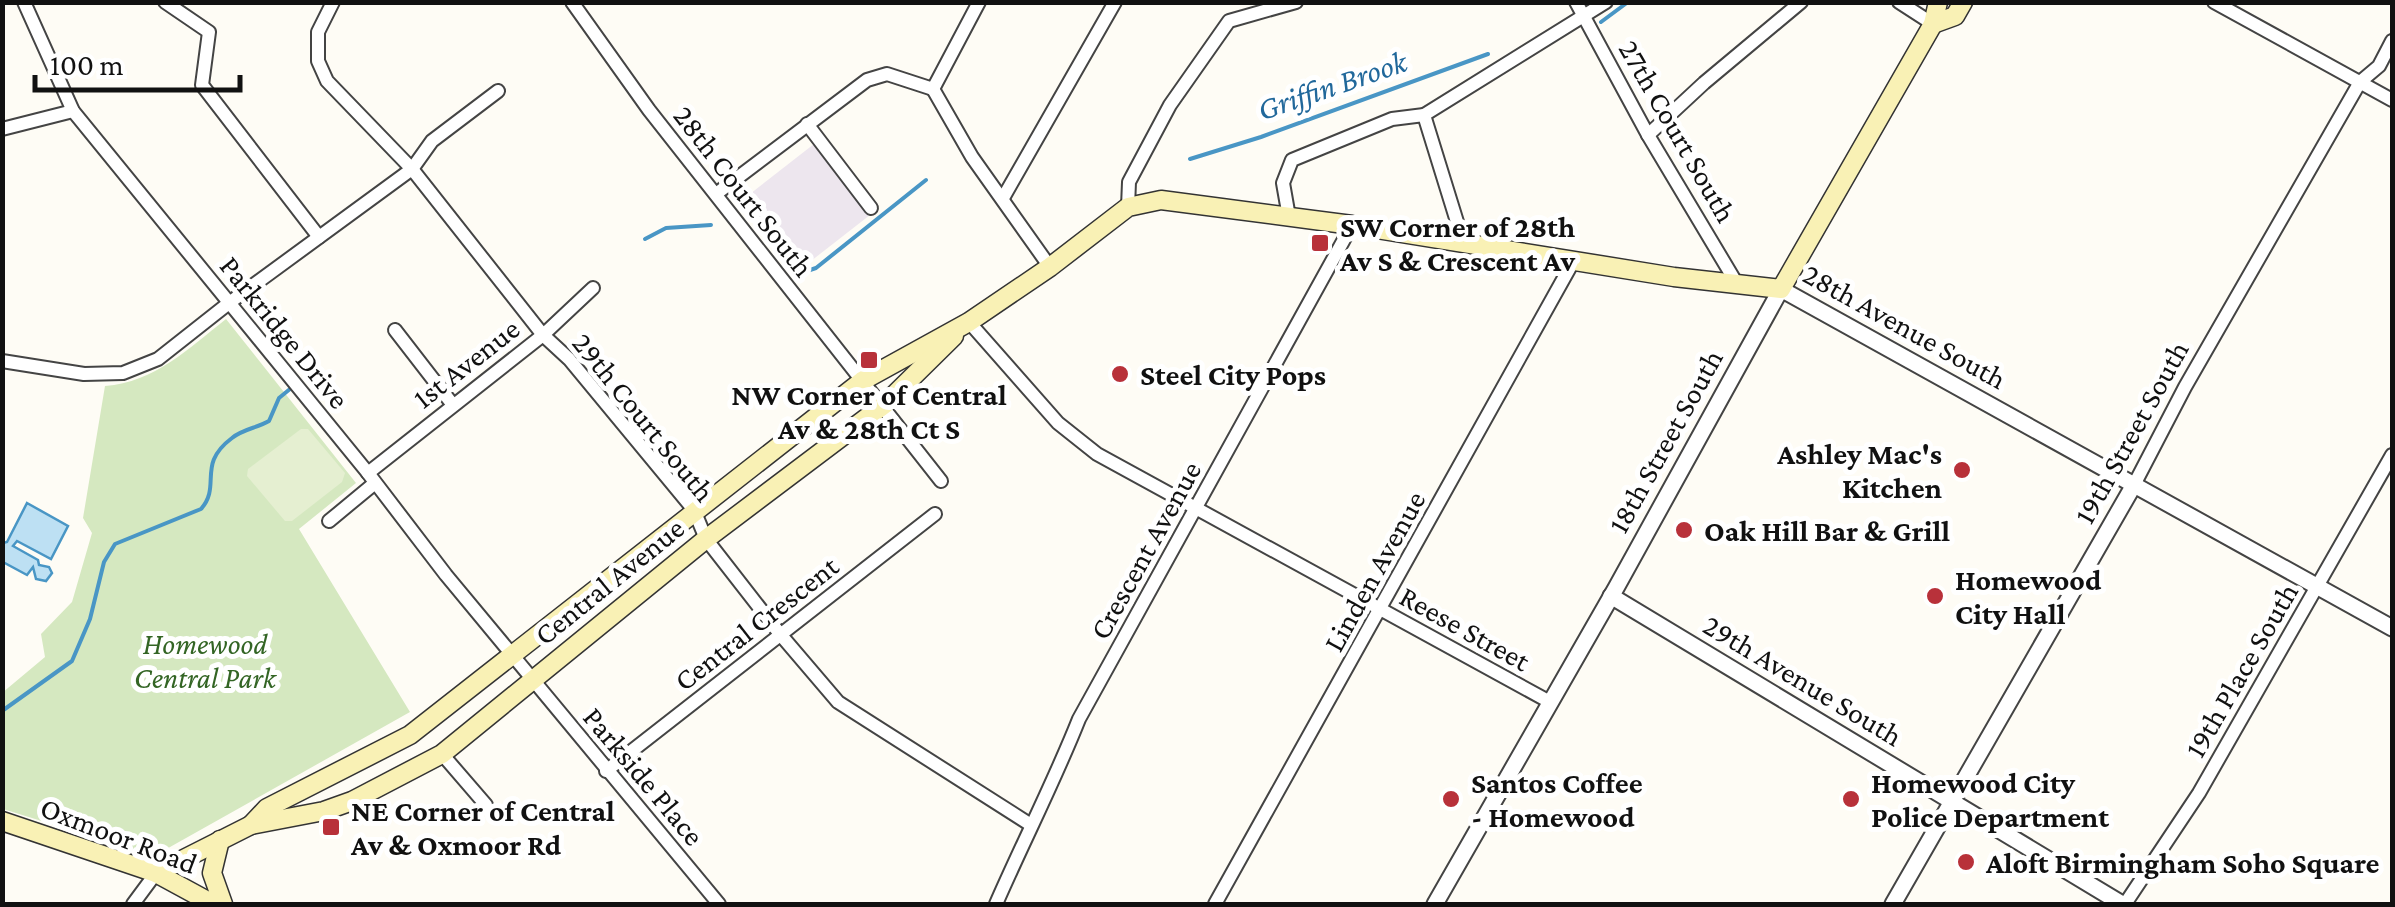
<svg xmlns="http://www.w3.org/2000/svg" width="2395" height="907" font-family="'Crimson Pro',serif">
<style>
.industrial{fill:#ede6ee}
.green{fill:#d5e8c0}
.pitch{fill:#e5efd1}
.water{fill:#bde0f3;stroke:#4996c5;stroke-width:2.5}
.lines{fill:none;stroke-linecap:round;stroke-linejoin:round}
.stream{stroke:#4996c5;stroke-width:4}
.minor-casing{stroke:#444;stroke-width:16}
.tertiary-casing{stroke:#444;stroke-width:19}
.secondary-casing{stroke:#333;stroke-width:21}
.minor{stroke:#fff;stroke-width:12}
.tertiary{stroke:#fff;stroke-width:15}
.secondary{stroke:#f9f1b5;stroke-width:18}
.poi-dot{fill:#b8313a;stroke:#fff;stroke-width:4}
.labels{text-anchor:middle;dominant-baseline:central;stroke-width:10;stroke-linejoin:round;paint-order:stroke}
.street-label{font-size:30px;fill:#111;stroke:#fff}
.poi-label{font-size:30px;font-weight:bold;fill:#111;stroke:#fff;text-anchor:start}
.park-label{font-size:30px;font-style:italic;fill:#336524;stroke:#fff}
.water-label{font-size:32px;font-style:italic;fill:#21689b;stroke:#fff}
</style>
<rect width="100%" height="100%" fill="#fefcf5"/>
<polygon class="industrial" points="814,144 870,215 802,268 741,201"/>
<path class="green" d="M226 319 356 483 299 529 410 712 154 856 3 809 2 693 45 657 41 634 72 602 92 533 83 518 105 386C155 382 188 349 226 319Z"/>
<polygon class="pitch" points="301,429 308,429 345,473 342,482 292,521 285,521 247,476 248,469"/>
<polygon class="water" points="27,503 68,526 51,559 17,541 13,546 38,560 39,565 49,567 52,573 46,581 36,579 33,567 27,575 3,562 3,543 7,542"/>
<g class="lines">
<g class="stream">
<polyline points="1601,22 1628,2"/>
<polyline points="1190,159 1261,137 1488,54"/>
<polyline points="645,239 666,228 711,225"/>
<polyline points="804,272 816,268 926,180"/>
<path d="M2 711 72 661 90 619 104 562 115 544 201 509C222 485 196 465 232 438 243 429 257 428 269 421L279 398 290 389"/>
</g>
<g class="minor-casing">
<g id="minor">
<polyline points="24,2 73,111 368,473 446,575 719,904"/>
<polyline points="165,2 209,32 202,85 319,237"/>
<polyline points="333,2 318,32 318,61 327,81 412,169 543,335 569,359 694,510 706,539 780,634 838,702 1031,825"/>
<polyline points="572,2 649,110 941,481"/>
<polyline points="1576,2 1648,135 1737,284"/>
<polyline points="1899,2 1933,24"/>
<polyline points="2214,2 2392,100"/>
<polyline points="933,89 972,157 1050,267"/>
<polyline points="933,89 979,2"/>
<polyline points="1424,115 1458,225 1460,244"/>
<polyline points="807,124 871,208"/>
<polyline points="2,129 73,111"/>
<polyline points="1648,135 1704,83 1801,2"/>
<polyline points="716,194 867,80 887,74 933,89"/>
<polyline points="1003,198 1115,2"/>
<polyline points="1128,207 1129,182 1170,105 1229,21 1296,2"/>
<polyline points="1289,217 1283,183 1292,160 1392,119 1424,115 1606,2"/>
<polyline points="969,322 1058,423 1097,454 1550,702"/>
<polyline points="395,330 453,405"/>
<polyline points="2,361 84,374 123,373 158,359 229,303 412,169 432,141 498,91"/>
<polyline points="368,473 543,335 593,288"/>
<polyline points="2135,483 2185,387 2360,82 2379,66 2392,41"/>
<polyline points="329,521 375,483"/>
<polyline points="442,754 486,805"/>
<polyline points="606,771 935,514"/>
<polyline points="133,904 156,873"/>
<path d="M996 904C1023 842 1054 782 1079 719L1352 225"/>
<polyline points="1215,904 1574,260"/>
<polyline points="2125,904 2199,793 2392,455"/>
</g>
</g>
<g class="tertiary-casing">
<g id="tertiary">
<polyline points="1611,596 2122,904"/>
<polyline points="1435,904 1616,588 1781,289 2392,628"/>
<polyline points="1893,904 2135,483"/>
</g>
</g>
<g class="secondary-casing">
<g id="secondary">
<polyline points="1933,24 1955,16 1963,2"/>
<polyline points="2,821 156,873 213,904"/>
<polyline points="251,825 267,808 410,735 862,381 969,322 1050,267 1128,207 1161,200 1352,225 1674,277 1781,289 1933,24 1938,2"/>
<polyline points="220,840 212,873 223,904"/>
<polyline points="156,873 251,825 324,811 352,801 442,754 706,539 885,404 954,336"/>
</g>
</g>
<use href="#minor" class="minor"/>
<use href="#tertiary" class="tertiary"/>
<use href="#secondary" class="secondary"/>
</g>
<g class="poi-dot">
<rect x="1310" y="233" width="20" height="20" rx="5"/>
<rect x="859" y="350" width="20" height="20" rx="5"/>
<circle cx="1120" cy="374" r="10"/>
<circle cx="1962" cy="470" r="10"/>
<circle cx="1684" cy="530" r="10"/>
<circle cx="1935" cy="596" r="10"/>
<circle cx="1451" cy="799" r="10"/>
<circle cx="1851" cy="799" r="10"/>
<rect x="321" y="817" width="20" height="20" rx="5"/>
<circle cx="1966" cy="862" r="10"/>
</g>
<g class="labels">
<g class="street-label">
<text transform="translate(1678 131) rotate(60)">27th Court South</text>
<text transform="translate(744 191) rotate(52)">28th Court South</text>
<text transform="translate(1905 326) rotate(29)">28th Avenue South</text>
<text transform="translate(285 332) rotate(51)">Parkridge Drive</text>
<text transform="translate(466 363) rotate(-38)">1st Avenue</text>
<text transform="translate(644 417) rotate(51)">29th Court South</text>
<text transform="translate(2131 432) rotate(-61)">19th Street South</text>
<text transform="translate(1665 441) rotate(-61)">18th Street South</text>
<text transform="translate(1145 550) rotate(-61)">Crescent Avenue</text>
<text transform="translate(1374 571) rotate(-61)">Linden Avenue</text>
<text transform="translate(609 581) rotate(-39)">Central Avenue</text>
<text transform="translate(756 623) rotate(-38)">Central Crescent</text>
<text transform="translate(1465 628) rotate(29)">Reese Street</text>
<text transform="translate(2241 670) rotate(-60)">19th Place South</text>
<text transform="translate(1803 680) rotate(31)">29th Avenue South</text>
<text transform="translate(644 776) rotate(50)">Parkside Place</text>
<text transform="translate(119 835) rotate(21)">Oxmoor Road</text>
</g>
<g class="poi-label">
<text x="1340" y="226">SW Corner of 28th<tspan x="1340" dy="34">Av S &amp; Crescent Av</tspan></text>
<text x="1140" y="374">Steel City Pops</text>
<text x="869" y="394" text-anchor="middle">NW Corner of Central<tspan x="869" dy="34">Av &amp; 28th Ct S</tspan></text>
<text x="1942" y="453" text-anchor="end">Ashley Mac's<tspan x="1942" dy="34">Kitchen</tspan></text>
<text x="1704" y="530">Oak Hill Bar &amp; Grill</text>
<text x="1955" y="579">Homewood<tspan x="1955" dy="34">City Hall</tspan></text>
<text x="1471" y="782">Santos Coffee<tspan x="1471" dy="34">- Homewood</tspan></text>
<text x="1871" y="782">Homewood City<tspan x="1871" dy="34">Police Department</tspan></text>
<text x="351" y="810">NE Corner of Central<tspan x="351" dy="34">Av &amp; Oxmoor Rd</tspan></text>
<text x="1986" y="862">Aloft Birmingham Soho Square</text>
</g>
<g class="park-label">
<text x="205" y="643">Homewood<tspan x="205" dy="34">Central Park</tspan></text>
</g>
<g class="water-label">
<text transform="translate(1332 85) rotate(-19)">Griffin Brook</text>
</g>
</g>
<rect width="2395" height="907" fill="none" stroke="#111111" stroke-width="10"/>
<path d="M35 75v15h205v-15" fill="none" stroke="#111111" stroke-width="5"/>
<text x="50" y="75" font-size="30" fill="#111111" stroke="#ffffff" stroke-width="8" paint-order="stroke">100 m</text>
</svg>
